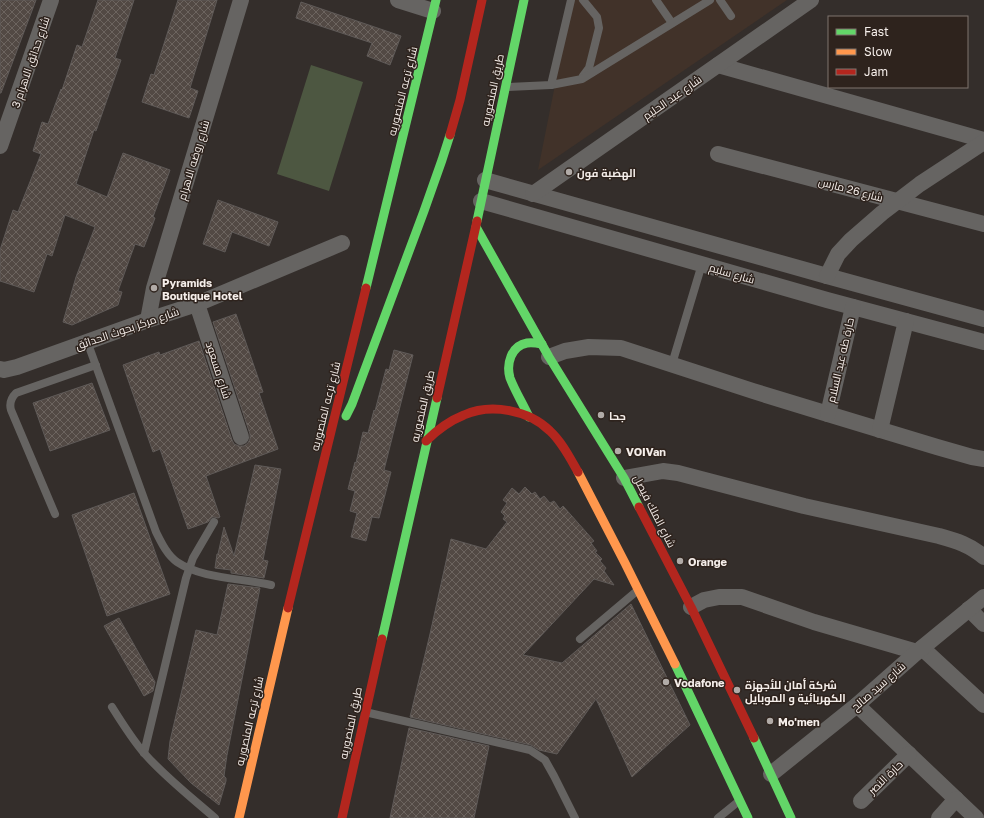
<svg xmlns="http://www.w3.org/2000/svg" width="984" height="818" font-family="'Golos Text',Cairo,sans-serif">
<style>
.built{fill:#413229}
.pitch{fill:#4d5741}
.building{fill:url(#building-cross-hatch);stroke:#5f5a58}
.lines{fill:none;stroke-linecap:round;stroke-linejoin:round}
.lane{stroke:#666462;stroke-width:8}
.street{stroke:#666462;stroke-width:16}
.fast{stroke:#63d668;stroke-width:9}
.slow{stroke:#ff974d;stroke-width:9}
.jam{stroke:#b3261e;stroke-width:9}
.poi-dot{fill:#b1aba7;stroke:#2e231d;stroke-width:1.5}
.labels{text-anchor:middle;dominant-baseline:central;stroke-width:3;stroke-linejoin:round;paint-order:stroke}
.street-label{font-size:11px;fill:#f5eeea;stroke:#2e231d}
.poi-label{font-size:11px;font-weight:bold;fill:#f5eeea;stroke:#2e231d;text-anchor:start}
</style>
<defs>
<pattern id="building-cross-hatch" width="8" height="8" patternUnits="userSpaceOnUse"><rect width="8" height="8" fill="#524944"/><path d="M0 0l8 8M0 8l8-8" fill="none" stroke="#6c645f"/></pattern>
</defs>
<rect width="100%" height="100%" fill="#342e2b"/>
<polygon class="built" points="572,0 787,0 538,170"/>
<polygon class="pitch" points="311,65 363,82 329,191 277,174"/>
<g class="building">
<polygon points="0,0 36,0 1,93 0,93"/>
<polygon points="98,0 134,0 115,58 121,60 96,131 94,130 76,184 107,197 123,153 170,170 153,217 155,218 144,247 135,244 118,291 122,292 118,305 72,325 63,322 76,277 95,227 65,215 52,256 47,254 34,292 0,281 0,250 13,210 18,212 41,154 33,151 42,122 48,124 61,89 62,90 77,45 82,47"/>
<polygon points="178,0 217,0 190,88 198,91 189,118 142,102 151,74 154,75"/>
<polygon points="301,2 401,36 390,65 367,56 372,43 296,18"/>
<polygon points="218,200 278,222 269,246 232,232 225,252 203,244"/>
<polygon points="236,314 263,392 259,393 278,449 206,476 220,517 218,518 214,517 212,517 208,522 188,529 160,449 153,452 123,365 159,352 160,355 199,341 232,440 234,444 239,446 244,446 248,443 250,439 250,434 213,322"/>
<polygon points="394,350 413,355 384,470 391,472 379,518 372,517 366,541 351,537 357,513 350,511 355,491 348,489 355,462 356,463 363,432 368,433 374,410 375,411 386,369 389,370"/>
<polygon points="92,383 110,430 50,451 33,403"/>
<polygon points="255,465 281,469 263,560 268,561 264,578 231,573 231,570 215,568 217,554 218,554 224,527 234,556"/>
<polygon points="525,487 532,494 535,492 540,499 544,496 550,503 554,501 560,509 563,506 594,541 591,543 597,551 595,552 602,559 600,561 606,568 604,571 614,585 594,579 523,655 562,663 631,604 690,725 632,777 596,699 557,754 539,750 531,745 410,717 430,634 451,539 486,549 507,522 503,519 505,516 501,512 507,503 503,500 512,488 519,494"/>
<polygon points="134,493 170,594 107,616 72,515"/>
<polygon points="228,584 260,588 227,755 224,776 226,778 226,781 219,805 191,783 168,759 170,741 196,630 217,635"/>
<polygon points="119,618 155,682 153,691 144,696 104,626"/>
<polygon points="409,728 489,746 474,818 390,818"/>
</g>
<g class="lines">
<g class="lane">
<polyline points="583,0 597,17 599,28 589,68 583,76"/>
<polyline points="656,0 672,23"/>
<polyline points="720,0 731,16"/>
<polyline points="551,85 582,79 710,0"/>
<polyline points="507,87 551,85 571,0"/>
<path d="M87 341 156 532C161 542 167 555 177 562 202 579 242 578 271 585"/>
<polyline points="672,364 702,264"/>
<path d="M55 514 11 410C9 403 11 398 16 393L96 365"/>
<polyline points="580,639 638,590"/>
<path d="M112 707C122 723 132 739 144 753 165 777 191 797 215 818"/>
<polyline points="365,712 530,750 545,760 554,776 575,818"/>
<polyline points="144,753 186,578 193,558 214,522"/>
<polyline points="718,818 739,801"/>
</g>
<g class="street">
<polyline points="398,0 433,11"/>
<polyline points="718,65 984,140"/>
<polyline points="0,146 51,0"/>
<polyline points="718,154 984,224"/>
<polyline points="485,180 827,276 984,319"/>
<polyline points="533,194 811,0"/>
<polyline points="481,201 827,300 984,342"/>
<polyline points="827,276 838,254 851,240 882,213 920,184 984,142"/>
<polyline points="197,304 241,437"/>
<polyline points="148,320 154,288 241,0"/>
<polyline points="549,357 565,351 589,347 621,348 753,391 828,414 937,447 972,457 984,459"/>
<polyline points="0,369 4,370 17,367 148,320 197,304 342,243"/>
<polyline points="828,414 853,307"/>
<polyline points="880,430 906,321"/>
<path d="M624 478 663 471 678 473 804 506 939 536C957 541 970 545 984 557"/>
<polyline points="691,607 704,600 719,597 742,597 814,622 917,652"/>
<polyline points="969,609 984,624"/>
<polyline points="922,648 984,705"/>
<polyline points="857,705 976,818"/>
<polyline points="771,774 857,705 917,652 984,597"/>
<polyline points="861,801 909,754"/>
<polyline points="939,818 956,799"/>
</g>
<g class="fast">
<polyline points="477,221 524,0"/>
<polyline points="476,227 549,357 624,478 639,507"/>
<polyline points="366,288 436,0"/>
<polyline points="346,416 352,404 424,211 442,160 450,135"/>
<path d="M529 417C523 404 515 391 510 378 506 364 511 346 527 343 532 342 537 343 542 344"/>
<polyline points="382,639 437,398"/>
<polyline points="675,664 748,818"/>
<polyline points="754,738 791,818"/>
</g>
<g class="slow">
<polyline points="578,472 625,563 675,664"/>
<polyline points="239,818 288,608"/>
</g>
<g class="jam">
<polyline points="450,135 460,100 482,0"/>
<polyline points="437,398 477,221"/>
<path d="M426 441C437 430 449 421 464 415 491 403 529 410 550 431 562 442 570 458 578 472"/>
<polyline points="639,507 691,607 754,738"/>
<polyline points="288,608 366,288"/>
<polyline points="342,818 382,639"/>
</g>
</g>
<g class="poi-dot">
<circle cx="569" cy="172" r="4"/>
<circle cx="154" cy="288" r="4"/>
<circle cx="601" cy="415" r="4"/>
<circle cx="618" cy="451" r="4"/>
<circle cx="680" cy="561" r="4"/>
<circle cx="666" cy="682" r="4"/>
<circle cx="737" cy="690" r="4"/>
<circle cx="770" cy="721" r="4"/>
</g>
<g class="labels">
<g class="street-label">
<text transform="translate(30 62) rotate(-71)">شارع حدائق الاهرام 3</text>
<text transform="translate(492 90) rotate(-78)">طريق المنصوريه</text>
<text transform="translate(402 91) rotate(-76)">شارع ترعه المنصوريه</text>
<text transform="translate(672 97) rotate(-35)">شارع عبد الحليم</text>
<text transform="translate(193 160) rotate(-73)">شارع روضه الاهرام</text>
<text transform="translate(851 189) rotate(15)">شارع 26 مارس</text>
<text transform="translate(732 273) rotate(16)">شارع سليم</text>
<text transform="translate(127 328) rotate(-19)">شارع مركز بحوث الحدائق</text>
<text transform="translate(840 360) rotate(-77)">حارة طه عبد السلام</text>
<text transform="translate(219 370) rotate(72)">شارع مسعود</text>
<text transform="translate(325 406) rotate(-76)">شارع ترعه المنصوريه</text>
<text transform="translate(422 406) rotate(-77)">طريق المنصوريه</text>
<text transform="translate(655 511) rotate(63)">شارع الملك فيصل</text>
<text transform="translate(878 686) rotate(-41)">شارع سيد صالح</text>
<text transform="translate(249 721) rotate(-77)">شارع ترعه المنصوريه</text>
<text transform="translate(350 723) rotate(-78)">طريق المنصوريه</text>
<text transform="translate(885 777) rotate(-44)">حارة النصر</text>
</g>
<g class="poi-label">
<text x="577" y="172">الهضبة فون</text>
<text x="162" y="282">Pyramids<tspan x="162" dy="13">Boutique Hotel</tspan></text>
<text x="609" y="415">جحا</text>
<text x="626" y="451">VOIVan</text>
<text x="688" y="561">Orange</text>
<text x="674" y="682">Vodafone</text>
<text x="745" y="684">شركة أمان للأجهزة<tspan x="745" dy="13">الكهربائية و الموبايل</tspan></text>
<text x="778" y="721">Mo'men</text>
</g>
</g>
<rect x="828" y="16" width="140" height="72" fill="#2e231d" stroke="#7e746f"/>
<rect x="836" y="29" width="20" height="6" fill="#63d668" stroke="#7e746f"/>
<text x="864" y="36" font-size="12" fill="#f5eeea">Fast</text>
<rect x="836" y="49" width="20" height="6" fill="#ff974d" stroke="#7e746f"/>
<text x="864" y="56" font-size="12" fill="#f5eeea">Slow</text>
<rect x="836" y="69" width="20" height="6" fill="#b3261e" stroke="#7e746f"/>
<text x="864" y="76" font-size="12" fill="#f5eeea">Jam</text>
</svg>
